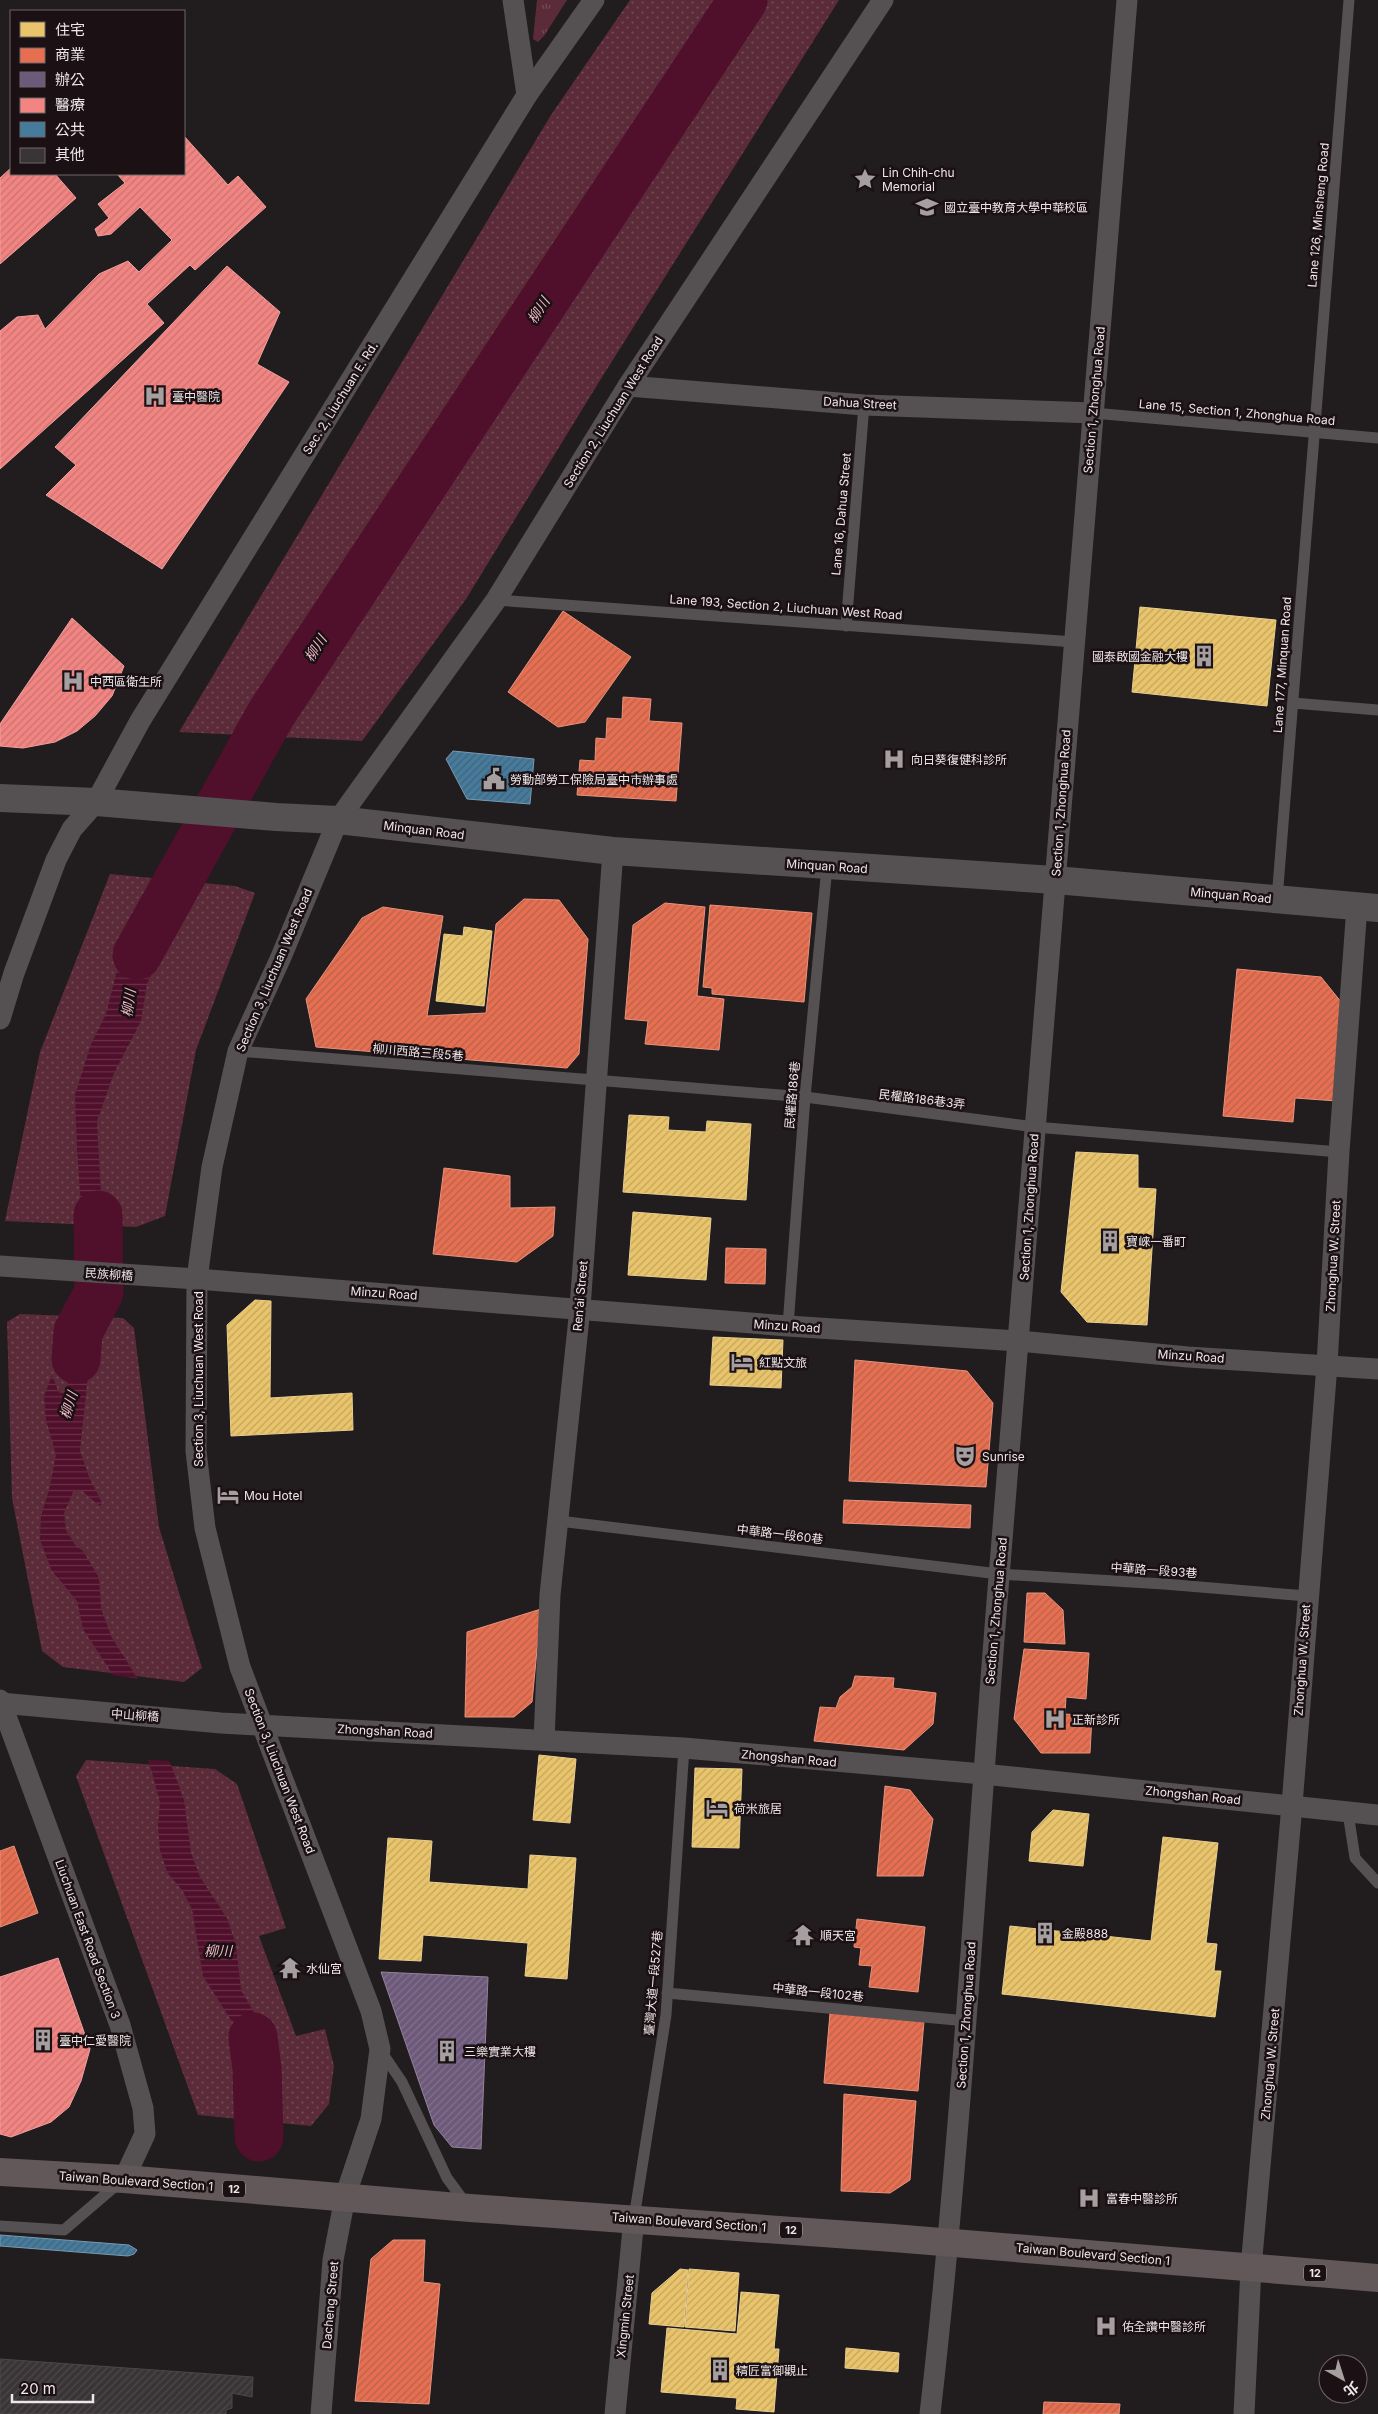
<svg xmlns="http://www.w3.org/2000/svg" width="1378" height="2414" font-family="Inter,'Noto Sans TC',sans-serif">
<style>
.grass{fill:url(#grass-tufts)}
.park{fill:url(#park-dots)}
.water{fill:url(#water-rules)}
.pier{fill:#211c1d}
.homes{fill:url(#homes-hatch);stroke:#eace90}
.shops{fill:url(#shops-hatch);stroke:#e9937e}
.offices{fill:url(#offices-hatch);stroke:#94839b}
.health{fill:url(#health-hatch);stroke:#f1a1a0}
.public{fill:url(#public-hatch);stroke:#789bb3}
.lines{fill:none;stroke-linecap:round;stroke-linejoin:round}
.river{stroke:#500f2a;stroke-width:49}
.building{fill:url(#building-hatch);stroke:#4c4748}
.service{stroke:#555051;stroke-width:11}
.minor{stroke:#555051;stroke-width:21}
.secondary{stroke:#555051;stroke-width:28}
.primary{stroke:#625759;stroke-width:28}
.labels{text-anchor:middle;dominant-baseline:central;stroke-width:5;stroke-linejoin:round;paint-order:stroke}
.shield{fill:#1b1013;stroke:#afa6a7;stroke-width:1}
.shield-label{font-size:11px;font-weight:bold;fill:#eee6e7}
.poi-label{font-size:12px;fill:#eee6e7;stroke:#1b1013;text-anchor:start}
.street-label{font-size:12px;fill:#eee6e7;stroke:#1b1013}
.water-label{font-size:14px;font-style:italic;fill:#efb9c7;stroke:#1b1013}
</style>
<defs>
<pattern id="grass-tufts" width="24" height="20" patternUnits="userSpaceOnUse" patternTransform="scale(1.25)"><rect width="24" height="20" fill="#5b2b3a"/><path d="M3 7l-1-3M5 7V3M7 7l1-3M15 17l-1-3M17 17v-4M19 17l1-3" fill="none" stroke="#734a56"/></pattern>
<pattern id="park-dots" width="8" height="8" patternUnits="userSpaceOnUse" patternTransform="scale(1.25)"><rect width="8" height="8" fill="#5b2b3a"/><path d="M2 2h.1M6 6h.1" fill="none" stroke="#734a56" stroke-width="1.8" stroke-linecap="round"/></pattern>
<pattern id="water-rules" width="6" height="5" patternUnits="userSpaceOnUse" patternTransform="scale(1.25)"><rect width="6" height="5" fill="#500f2a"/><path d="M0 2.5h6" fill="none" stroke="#6a3249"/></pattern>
<pattern id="homes-hatch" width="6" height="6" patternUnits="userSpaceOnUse" patternTransform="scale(1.25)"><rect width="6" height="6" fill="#e9c46a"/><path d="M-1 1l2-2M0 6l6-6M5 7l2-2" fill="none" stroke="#c0a461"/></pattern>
<pattern id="shops-hatch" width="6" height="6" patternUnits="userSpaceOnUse" patternTransform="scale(1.25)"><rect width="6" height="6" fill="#e76f51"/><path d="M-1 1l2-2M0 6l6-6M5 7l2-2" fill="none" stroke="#b7624d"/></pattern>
<pattern id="offices-hatch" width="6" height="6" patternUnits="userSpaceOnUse" patternTransform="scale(1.25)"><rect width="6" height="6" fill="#6d597a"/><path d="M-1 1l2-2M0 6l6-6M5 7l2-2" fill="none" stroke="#82718d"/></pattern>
<pattern id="health-hatch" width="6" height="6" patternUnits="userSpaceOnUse" patternTransform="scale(1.25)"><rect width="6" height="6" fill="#f28482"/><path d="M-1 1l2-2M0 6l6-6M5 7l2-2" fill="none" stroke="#c77473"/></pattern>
<pattern id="public-hatch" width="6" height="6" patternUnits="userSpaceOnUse" patternTransform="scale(1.25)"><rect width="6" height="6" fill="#457b9d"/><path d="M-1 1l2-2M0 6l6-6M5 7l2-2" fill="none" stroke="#466375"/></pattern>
<pattern id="building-hatch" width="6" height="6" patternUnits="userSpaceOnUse" patternTransform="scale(1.25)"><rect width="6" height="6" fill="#393435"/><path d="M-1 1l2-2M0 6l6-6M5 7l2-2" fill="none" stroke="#4c4848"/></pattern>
</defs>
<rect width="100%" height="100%" fill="#211c1d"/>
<polygon class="grass" points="537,0 567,0 544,36 538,42 533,39"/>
<g class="park">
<polygon points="630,0 839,0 599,382 466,599 362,741 179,732 551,115"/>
<polygon points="110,874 235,886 255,893 196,1050 165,1216 136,1227 5,1221 40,1052"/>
<polygon points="20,1314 123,1318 134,1328 159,1527 202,1668 184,1682 63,1667 42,1651 12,1498 7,1322"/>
<polygon points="86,1760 215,1769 237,1784 286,1928 259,1936 296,2036 325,2029 334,2066 329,2104 311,2126 198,2115 76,1776"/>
</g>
<polygon class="water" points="198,896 178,915 147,984 141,1021 114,1073 97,1121 103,1231 80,1451 89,1477 102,1503 100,1506 82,1491 74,1490 64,1513 66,1530 75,1545 83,1551 99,1578 101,1608 111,1636 139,1681 177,1781 184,1800 191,1853 200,1877 227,1918 236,1945 241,1990 266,2033 274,2059 282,2087 279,2102 245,2103 238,2031 203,1976 192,1909 182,1890 167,1872 160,1850 158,1825 160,1802 151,1769 115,1678 83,1629 77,1601 52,1571 40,1540 41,1516 49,1490 56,1455 46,1420 44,1396 52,1375 59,1393 67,1392 82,1219 77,1150 75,1095 91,1044 106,1014 116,974 148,897"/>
<g class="pier">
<polygon points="79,1230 106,1232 98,1314 71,1312"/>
<polygon points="110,1675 141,1679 172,1761 145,1760"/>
</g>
<g class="homes">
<polygon points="1140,607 1276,620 1267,706 1132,692"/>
<polygon points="464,927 492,931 484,1006 436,1001 444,934 463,936"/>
<polygon points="629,1115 669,1117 668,1130 706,1132 707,1121 751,1124 746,1200 623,1192"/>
<polygon points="1076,1152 1138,1155 1138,1188 1156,1189 1147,1325 1087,1322 1061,1292"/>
<polygon points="633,1212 711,1218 706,1280 628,1275"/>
<polygon points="255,1300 271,1301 270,1398 352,1393 353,1430 231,1436 227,1325"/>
<polygon points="713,1337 783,1340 781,1388 710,1385"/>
<polygon points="539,1755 576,1759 570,1823 533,1820"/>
<polygon points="695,1768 742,1769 739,1848 692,1847"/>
<polygon points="1053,1810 1089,1814 1083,1866 1029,1861 1032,1832"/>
<polygon points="1163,1837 1218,1843 1206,1943 1217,1944 1214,1971 1221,1971 1215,2017 1002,1994 1010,1926 1151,1941"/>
<polygon points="388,1838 432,1841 429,1882 528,1889 530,1855 576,1858 567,1979 525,1976 528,1943 423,1935 421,1961 379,1959"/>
<polygon points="680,2269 688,2270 684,2327 649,2324 652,2293"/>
<polygon points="689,2269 739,2273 735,2331 685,2327"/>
<polygon points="741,2292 779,2295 774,2349 779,2349 774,2412 736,2409 737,2398 661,2392 667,2328 737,2334"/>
<polygon points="846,2348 899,2353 898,2372 845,2368"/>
</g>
<g class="shops">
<polygon points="563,611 631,657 585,722 558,727 508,692"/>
<polygon points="623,697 651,699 649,721 682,723 676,801 577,795 580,760 595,761 596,738 606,739 607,718 622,719"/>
<polygon points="524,899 559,900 588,939 579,1054 567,1068 316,1047 306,999 362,918 383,907 443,916 427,1016 486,1013 496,924"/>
<polygon points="665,903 705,907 697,996 724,999 719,1050 645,1044 648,1021 625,1019 633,925"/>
<polygon points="710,905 812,913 804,1002 712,994 712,988 703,987"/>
<polygon points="1237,969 1321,977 1346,1008 1337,1101 1295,1098 1293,1122 1223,1116"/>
<polygon points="444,1168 510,1176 510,1208 555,1207 553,1236 517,1262 433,1254"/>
<polygon points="726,1248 766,1249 765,1284 725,1283"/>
<polygon points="855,1360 967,1371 993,1403 986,1487 849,1481"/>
<polygon points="844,1500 971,1505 970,1528 843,1523"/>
<polygon points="1027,1593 1045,1593 1063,1610 1065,1644 1024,1642"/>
<polygon points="541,1609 532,1702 514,1717 465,1717 467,1632"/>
<polygon points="1024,1649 1089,1653 1086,1699 1066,1697 1065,1714 1092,1716 1090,1753 1041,1753 1014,1719"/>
<polygon points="855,1676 894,1678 893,1688 936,1693 933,1724 904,1750 814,1741 820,1707 836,1708 840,1697 852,1687"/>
<polygon points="885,1786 910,1790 933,1819 923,1876 877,1876"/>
<polygon points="14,1846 38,1913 0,1927 0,1851"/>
<polygon points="857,1919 925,1927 918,1992 869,1987 872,1966 859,1965 861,1948 854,1947"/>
<polygon points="830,2013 924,2021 918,2091 824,2083"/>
<polygon points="844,2094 916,2101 910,2180 890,2193 841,2191"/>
<polygon points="393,2240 425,2240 423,2282 440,2284 429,2404 355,2401 371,2259"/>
<polygon points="1044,2402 1120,2404 1119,2414 1043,2414"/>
</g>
<polygon class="offices" points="381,1972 488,1977 481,2149 452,2147 434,2125"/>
<g class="health">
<polygon points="184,136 228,185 238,176 266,207 195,270 190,265 147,304 164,323 0,469 0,331 17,317 38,315 45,329 99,274 128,261 139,272 172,240 140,207 111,234 98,236 95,229 109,218 98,204 125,183 117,174 184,174"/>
<polygon points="11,168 11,174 55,174 76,198 0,264 0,178"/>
<polygon points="227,266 280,312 257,364 289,382 162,569 46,495 76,465 55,447"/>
<polygon points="72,618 124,666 112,696 95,716 77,731 55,742 23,748 0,746 0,724"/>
<polygon points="58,1958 90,2049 81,2081 69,2107 51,2122 11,2137 0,2134 0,1977"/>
</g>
<g class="public">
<polygon points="453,751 534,759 530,804 467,799 446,759"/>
<polygon points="0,2235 129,2245 137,2250 134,2254 128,2256 0,2246"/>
</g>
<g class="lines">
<g class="river">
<polyline points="137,955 271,714 743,0"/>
<polyline points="76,1359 78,1332 99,1292 98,1215"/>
<polyline points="253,2037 257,2069 259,2137"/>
</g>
</g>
<polygon class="building" points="0,2359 253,2377 252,2397 232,2393 232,2408 226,2410 226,2414 0,2414"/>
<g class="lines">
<g class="service">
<polyline points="1093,413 1378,438"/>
<polyline points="496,600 1074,642"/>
<polyline points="846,626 864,405"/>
<polyline points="1293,703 1378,710"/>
<polyline points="1277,899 1349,0"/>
<polyline points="238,1051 805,1097 1035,1127 1339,1152"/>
<polyline points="788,1326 805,1097 827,867"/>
<polyline points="559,1521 999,1574 1164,1584 1307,1596"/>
<polyline points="1348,1813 1355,1858 1378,1883"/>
<polyline points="667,1993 967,2021"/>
<polyline points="381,2051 402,2082 447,2178 467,2205"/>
<polyline points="634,2218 666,2015 684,1748"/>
<polyline points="0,2226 64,2230 120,2182"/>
</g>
<g class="minor">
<polyline points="513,0 527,95"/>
<polyline points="628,386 864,405 1093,413"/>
<polyline points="0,1019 14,973 56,860 72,829 96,802 140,721 527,95 594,0"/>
<polyline points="0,1266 197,1279 788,1326 1019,1341 1188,1357 1378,1369"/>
<polyline points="0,1700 120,2025 143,2108 145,2134 124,2179"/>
<polyline points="0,1703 221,1723 684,1748 983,1774 1378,1815"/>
<polyline points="544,1740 550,1595 580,1308 613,851"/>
<polyline points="321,2414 333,2260 345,2197 371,2119 380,2049 371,2011 240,1667 205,1528 196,1451 197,1279 212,1167 238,1051 281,957 338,820 496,600 628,386 883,0"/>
<polyline points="615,2414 634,2218"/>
<path d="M930 2414C962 2136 976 1856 999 1577 1041 1051 1084 526 1127 0"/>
<polyline points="1244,2414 1251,2268 1292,1805 1327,1365 1339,1152 1357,906"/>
</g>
<polyline class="secondary" points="0,798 96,802 276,817 338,820 613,851 1055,880 1378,908"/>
<polyline class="primary" points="0,2172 124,2179 470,2208 893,2238 1378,2278"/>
</g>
<defs>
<g id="sight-bare" transform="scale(1.725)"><path d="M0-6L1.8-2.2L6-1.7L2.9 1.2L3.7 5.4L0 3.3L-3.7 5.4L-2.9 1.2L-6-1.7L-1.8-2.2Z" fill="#a69fa0" stroke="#1b1013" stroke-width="2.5" paint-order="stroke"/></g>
<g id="university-bare" transform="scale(1.725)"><path d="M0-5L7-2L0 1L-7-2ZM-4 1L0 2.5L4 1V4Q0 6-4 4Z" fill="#a69fa0" stroke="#1b1013" stroke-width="2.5" paint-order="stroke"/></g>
<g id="hospital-bare" transform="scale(1.725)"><path d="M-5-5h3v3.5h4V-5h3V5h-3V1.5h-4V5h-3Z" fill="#a69fa0" stroke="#1b1013" stroke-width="2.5" paint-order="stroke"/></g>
<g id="building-bare" transform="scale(1.725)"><path d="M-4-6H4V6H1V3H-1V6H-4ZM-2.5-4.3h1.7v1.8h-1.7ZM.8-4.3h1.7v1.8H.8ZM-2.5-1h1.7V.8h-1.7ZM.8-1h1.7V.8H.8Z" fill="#a69fa0" stroke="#1b1013" stroke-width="2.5" paint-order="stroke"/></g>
<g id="civic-bare" transform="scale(1.725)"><path d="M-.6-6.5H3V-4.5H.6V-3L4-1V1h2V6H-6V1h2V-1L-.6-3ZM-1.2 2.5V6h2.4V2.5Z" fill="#a69fa0" stroke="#1b1013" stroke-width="2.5" paint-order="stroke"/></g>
<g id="hotel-bare" transform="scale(1.725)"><path d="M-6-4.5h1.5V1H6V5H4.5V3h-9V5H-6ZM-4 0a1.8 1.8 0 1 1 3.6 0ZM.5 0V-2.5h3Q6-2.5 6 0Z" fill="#a69fa0" stroke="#1b1013" stroke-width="2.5" paint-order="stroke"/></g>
<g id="theatre-bare" transform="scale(1.725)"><path d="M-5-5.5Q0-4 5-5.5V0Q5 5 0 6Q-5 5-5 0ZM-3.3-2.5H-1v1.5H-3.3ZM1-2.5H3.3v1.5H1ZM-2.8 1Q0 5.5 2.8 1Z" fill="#a69fa0" stroke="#1b1013" stroke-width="2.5" paint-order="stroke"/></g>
<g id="temple-bare" transform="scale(1.725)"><path d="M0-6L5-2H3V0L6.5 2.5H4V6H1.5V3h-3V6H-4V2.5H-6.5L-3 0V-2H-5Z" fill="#a69fa0" stroke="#1b1013" stroke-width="2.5" paint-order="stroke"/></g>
</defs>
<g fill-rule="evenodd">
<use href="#sight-bare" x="865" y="179"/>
<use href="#university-bare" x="927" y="207"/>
<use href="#hospital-bare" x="155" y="396"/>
<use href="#building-bare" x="1204" y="656"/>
<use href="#hospital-bare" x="73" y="681"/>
<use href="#hospital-bare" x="894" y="759"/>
<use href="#civic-bare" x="494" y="779"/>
<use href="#building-bare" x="1110" y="1241"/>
<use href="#hotel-bare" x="742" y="1362"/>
<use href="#theatre-bare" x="965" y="1456"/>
<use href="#hotel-bare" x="228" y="1495"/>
<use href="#hospital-bare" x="1055" y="1719"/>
<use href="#hotel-bare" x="717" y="1808"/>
<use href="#building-bare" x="1045" y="1933"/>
<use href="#temple-bare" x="803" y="1935"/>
<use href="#temple-bare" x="290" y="1968"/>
<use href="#building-bare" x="43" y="2040"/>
<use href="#building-bare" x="447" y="2051"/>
<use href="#hospital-bare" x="1089" y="2198"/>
<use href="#hospital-bare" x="1106" y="2326"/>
<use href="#building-bare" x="720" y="2370"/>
</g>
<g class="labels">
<g class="shield">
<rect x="223" y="2180.5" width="22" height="17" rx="4"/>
<rect x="780" y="2221.5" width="22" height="17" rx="4"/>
<rect x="1304" y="2264.5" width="22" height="17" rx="4"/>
</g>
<g class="shield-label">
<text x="234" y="2189">12</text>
<text x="791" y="2230">12</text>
<text x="1315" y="2273">12</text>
</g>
<g class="poi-label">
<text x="882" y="172">Lin Chih-chu<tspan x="882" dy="14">Memorial</tspan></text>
<text x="944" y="207">國立臺中教育大學中華校區</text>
<text x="172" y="396">臺中醫院</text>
<text x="1188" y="656" text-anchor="end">國泰啟國金融大樓</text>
<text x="90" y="681">中西區衛生所</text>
<text x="911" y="759">向日葵復健科診所</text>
<text x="510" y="779">勞動部勞工保險局臺中市辦事處</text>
<text x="1126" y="1241">寶崍一番町</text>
<text x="759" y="1362">紅點文旅</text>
<text x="982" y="1456">Sunrise</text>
<text x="244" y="1495">Mou Hotel</text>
<text x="1072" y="1719">正新診所</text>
<text x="734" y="1808">荷米旅居</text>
<text x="1062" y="1933">金殿888</text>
<text x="820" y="1935">順天宮</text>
<text x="306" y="1968">水仙宮</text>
<text x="59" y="2040">臺中仁愛醫院</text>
<text x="464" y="2051">三樂實業大樓</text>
<text x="1106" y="2198">富春中醫診所</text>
<text x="1122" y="2326">佑全讚中醫診所</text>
<text x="736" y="2370">精匠富御觀止</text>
</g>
<g class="street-label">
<text transform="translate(1318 215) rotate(-85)">Lane 126, Minsheng Road</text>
<text transform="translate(340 398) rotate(-58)">Sec. 2, Liuchuan E. Rd.</text>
<text transform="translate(1094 400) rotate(-85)">Section 1, Zhonghua Road</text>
<text transform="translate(860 403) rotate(3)">Dahua Street</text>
<text transform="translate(613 412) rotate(-58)">Section 2, Liuchuan West Road</text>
<text transform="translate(1237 412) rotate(5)">Lane 15, Section 1, Zhonghua Road</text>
<text transform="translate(841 514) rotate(-85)">Lane 16, Dahua Street</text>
<text transform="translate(786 607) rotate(4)">Lane 193, Section 2, Liuchuan West Road</text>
<text transform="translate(1282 665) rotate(-86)">Lane 177, Minquan Road</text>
<text transform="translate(1061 803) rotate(-86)">Section 1, Zhonghua Road</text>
<text transform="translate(424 830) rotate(7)">Minquan Road</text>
<text transform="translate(827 866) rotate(4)">Minquan Road</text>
<text transform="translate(1231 895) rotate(5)">Minquan Road</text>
<text transform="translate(274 970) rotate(-67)">Section 3, Liuchuan West Road</text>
<text transform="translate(418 1052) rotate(5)">柳川西路三段5巷</text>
<text transform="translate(792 1095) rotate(-85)">民權路186巷</text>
<text transform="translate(922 1099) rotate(7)">民權路186巷3弄</text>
<text transform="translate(1029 1207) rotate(-86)">Section 1, Zhonghua Road</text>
<text transform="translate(1333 1256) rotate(-87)">Zhonghua W. Street</text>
<text transform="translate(109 1274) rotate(4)">民族柳橋</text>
<text transform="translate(384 1293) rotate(4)">Minzu Road</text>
<text transform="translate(580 1296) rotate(-85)">Ren’ai Street</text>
<text transform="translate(787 1326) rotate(4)">Minzu Road</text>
<text transform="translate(1191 1356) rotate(4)">Minzu Road</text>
<text transform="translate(198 1379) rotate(-90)">Section 3, Liuchuan West Road</text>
<text transform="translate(780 1534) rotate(7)">中華路一段60巷</text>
<text transform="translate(1154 1570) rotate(4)">中華路一段93巷</text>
<text transform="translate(996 1611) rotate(-85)">Section 1, Zhonghua Road</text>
<text transform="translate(1302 1660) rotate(-86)">Zhonghua W. Street</text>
<text transform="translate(135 1715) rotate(4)">中山柳橋</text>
<text transform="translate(385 1731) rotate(3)">Zhongshan Road</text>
<text transform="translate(789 1758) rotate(5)">Zhongshan Road</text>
<text transform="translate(280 1771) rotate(69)">Section 3, Liuchuan West Road</text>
<text transform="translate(1193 1795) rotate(6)">Zhongshan Road</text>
<text transform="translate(88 1939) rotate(70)">Liuchuan East Road Section 3</text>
<text transform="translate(653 1983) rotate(-85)">臺灣大道一段527巷</text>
<text transform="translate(818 1992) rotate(6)">中華路一段102巷</text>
<text transform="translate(966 2015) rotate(-86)">Section 1, Zhonghua Road</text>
<text transform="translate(1270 2064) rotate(-85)">Zhonghua W. Street</text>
<text transform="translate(136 2181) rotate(4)">Taiwan Boulevard Section 1</text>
<text transform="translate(689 2222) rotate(4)">Taiwan Boulevard Section 1</text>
<text transform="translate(1093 2254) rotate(5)">Taiwan Boulevard Section 1</text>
<text transform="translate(330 2305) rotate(-85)">Dacheng Street</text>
<text transform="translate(625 2316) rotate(-84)">Xingmin Street</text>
</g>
<g class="water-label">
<text transform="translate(538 310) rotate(-57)">柳川</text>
<text transform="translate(315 648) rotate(-57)">柳川</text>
<text transform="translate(128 1003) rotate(-82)">柳川</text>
<text transform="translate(68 1405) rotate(-72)">柳川</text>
<text x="218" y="1950">柳川</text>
</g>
</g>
<rect x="10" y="10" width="175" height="165" fill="#1b1013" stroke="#6f6668"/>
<rect x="20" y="22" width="25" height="15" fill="#e9c46a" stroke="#6f6668"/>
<text x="55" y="35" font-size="15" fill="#eee6e7">住宅</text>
<rect x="20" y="48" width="25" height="15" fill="#e76f51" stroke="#6f6668"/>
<text x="55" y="60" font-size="15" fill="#eee6e7">商業</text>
<rect x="20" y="72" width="25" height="15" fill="#6d597a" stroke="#6f6668"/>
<text x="55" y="85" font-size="15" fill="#eee6e7">辦公</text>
<rect x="20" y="98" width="25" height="15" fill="#f28482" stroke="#6f6668"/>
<text x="55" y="110" font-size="15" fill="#eee6e7">醫療</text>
<rect x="20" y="122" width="25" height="15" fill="#457b9d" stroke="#6f6668"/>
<text x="55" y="135" font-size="15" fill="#eee6e7">公共</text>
<rect x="20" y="148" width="25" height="15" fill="#393435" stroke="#6f6668"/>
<text x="55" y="160" font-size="15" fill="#eee6e7">其他</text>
<g transform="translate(1343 2379) rotate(141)"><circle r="24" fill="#1b1013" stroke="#6f6668"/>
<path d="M0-4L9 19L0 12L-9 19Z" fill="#a69fa0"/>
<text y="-8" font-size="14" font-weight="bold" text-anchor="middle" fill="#eee6e7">北</text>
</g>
<path d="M12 2394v8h81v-8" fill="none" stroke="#eee6e7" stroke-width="2.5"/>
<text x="20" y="2394" font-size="15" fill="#eee6e7" stroke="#1b1013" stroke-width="4" paint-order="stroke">20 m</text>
</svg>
